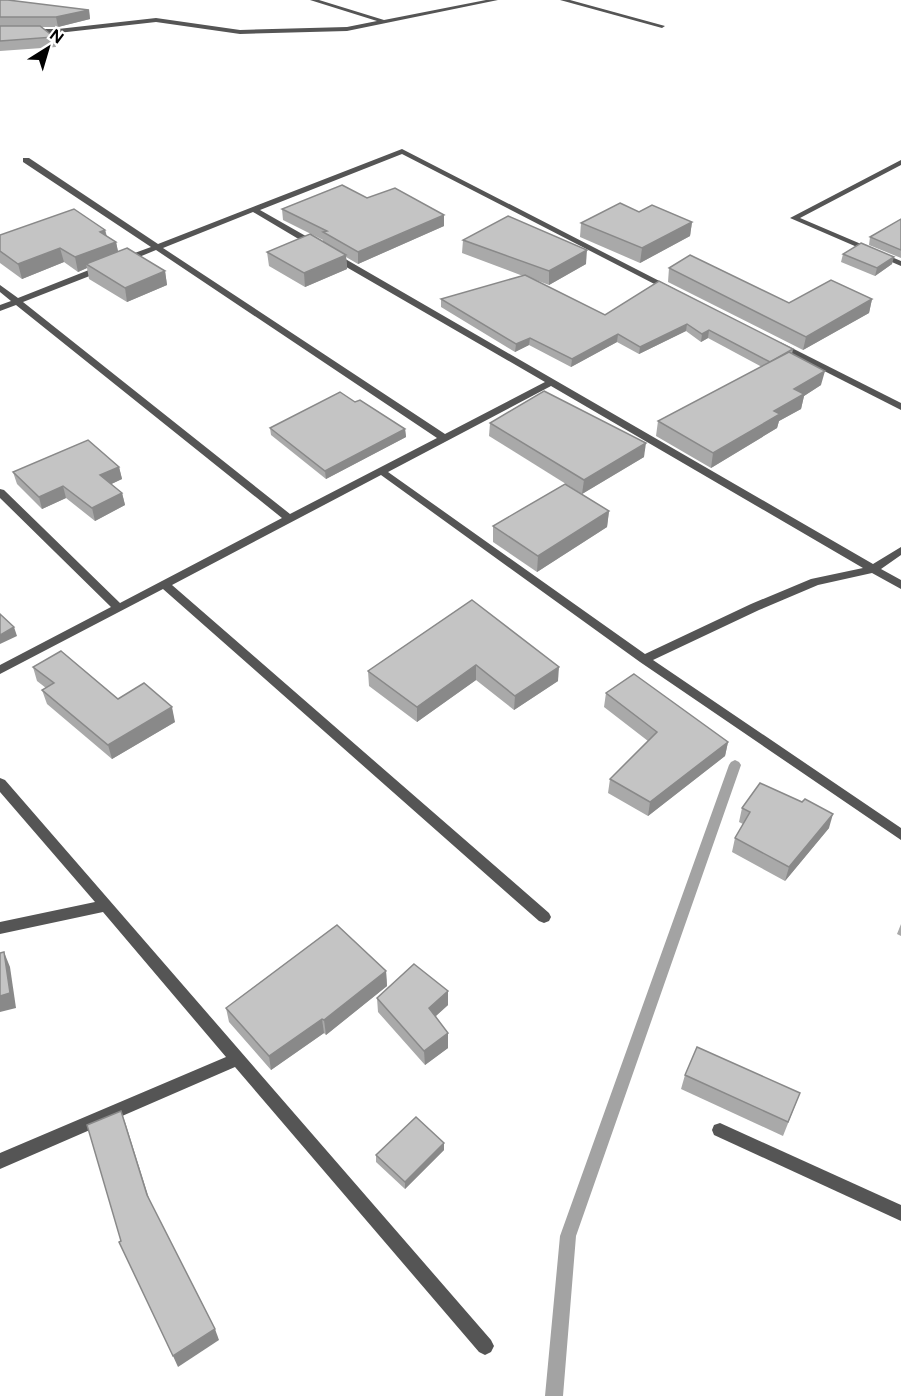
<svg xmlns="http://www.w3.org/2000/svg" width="901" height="1396" font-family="Figtree,sans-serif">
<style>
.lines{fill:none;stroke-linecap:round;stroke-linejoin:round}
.stream{fill:#a3a3a3;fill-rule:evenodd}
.street{fill:#555;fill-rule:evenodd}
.wall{fill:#a9a9a9}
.shaded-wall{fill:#898989}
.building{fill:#c4c4c4;stroke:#898989;stroke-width:1.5}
</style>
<rect width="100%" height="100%" fill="#fff"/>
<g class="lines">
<polygon class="stream" points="735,760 739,762 741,765 576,1236 563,1396 545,1396 560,1236 729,765 731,762"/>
<g class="street">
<polygon points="310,0 319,0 384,20 486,0 498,0 347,31 240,34 156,22 58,33 0,33 0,29 58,29 156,18 240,30 347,27 377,21"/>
<polygon points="560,0 570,0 665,26 662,28"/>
<path d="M402 149 675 289 668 291 402 154 260 210 318 243V247H312L253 212 163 248 445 434 545 382 329 257V253H335L873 564 901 547V555L881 569 901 580V589L872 573 818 585 759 610 653 660 901 828V840L640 662 381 475 172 585 549 913 551 917 549 921 544 923 539 921 163 589 0 674V665L111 607 0 498V489L4 490 120 603 282 518 16 305 0 311V305L11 301 0 292V285L18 298 99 266H105V270L23 302 290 514 437 438 156 250 127 262H121V258L151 247 23 162V158H29L158 244ZM551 386 863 568 811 579 751 604 645 654 388 472Z"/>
<polygon points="901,160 901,165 800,218 901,261 901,266 790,218"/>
<polygon points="780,342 901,403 901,410 777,347 776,345"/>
<polygon points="0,778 5,780 491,1340 494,1346 491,1352 485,1355 479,1352 235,1067 0,1169 0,1153 226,1057 103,912 0,934 0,922 95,902 0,792"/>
<polygon points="720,1123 901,1205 901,1221 714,1135 712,1130 714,1125"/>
</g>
</g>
<g class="wall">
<polygon points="0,0 89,10 90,19 58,27 42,27 54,37 56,47 0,51"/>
<polygon points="367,198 444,215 444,226 358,264 346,257 347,269 305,287 269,266 267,252 323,242 323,240 283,220 282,209"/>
<polygon points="639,212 692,222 690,236 640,263 580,237 581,223"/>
<polygon points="901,219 901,258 869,245 870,237"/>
<polygon points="105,230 107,236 116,242 118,252 165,271 167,285 127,302 89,279 87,268 78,272 64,262 22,279 0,263 0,235"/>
<polygon points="463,240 586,264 549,285 533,279 605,315 659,281 793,349 792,354 821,385 804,396 801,409 779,421 777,428 711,468 656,436 658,421 762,367 708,338 701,342 686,331 639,354 617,342 571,367 529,345 515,352 441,307 441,299 523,276 462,253"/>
<polygon points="843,254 892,264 875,276 841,262"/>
<polygon points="669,268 789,303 872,299 869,313 803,350 668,282"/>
<polygon points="355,402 405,429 406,437 326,479 271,435 270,428"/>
<polygon points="490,423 644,457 582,494 489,436"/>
<polygon points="119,467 122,479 111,484 122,493 125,505 95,521 66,498 42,509 17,484 13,472"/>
<polygon points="609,511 607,527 537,572 493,542 493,526"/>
<polygon points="472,600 558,681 514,710 476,680 417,722 369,686 368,671"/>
<polygon points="33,667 118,699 175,722 112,759 47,704 42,690 46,688 37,681"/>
<polygon points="606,693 728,742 725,756 648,816 608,793 610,779 648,741 604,707"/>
<polygon points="802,802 829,828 785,881 732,852 735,838 743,824 739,822 742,808"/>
<polygon points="901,924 901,936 897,934"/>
<polygon points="386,971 387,986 326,1035 324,1033 271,1070 229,1022 226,1008"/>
<polygon points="377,998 448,1005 436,1016 448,1048 425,1065 378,1012"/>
<polygon points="685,1075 800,1093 783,1136 681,1089"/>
<polygon points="444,1150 405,1189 376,1162 376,1155"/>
</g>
<g class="shaded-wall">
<polygon points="89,10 90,19 58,27 56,17"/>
<polygon points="444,215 444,226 358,264 358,252"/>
<polygon points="692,222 690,236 640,263 642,248"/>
<polygon points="105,230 108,244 100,232"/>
<polygon points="116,242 119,256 86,264 87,268 78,272 75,257"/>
<polygon points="60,248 64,262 22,279 18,264"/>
<polygon points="587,250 586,264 549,285 549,271"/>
<polygon points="346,255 347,269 305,287 304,273"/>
<polygon points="894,257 892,264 875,276 877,268"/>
<polygon points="165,271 167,285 127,302 125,288"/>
<polygon points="872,299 869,313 803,350 806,337"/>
<polygon points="687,324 686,331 639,354 640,347"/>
<polygon points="709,330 708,338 701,342 702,334"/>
<polygon points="618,334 617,342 571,367 572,359"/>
<polygon points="530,338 529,345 515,352 516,344"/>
<polygon points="825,371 821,385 804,396 801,409 779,421 777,428 711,468 713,453 774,411 794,389"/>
<polygon points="405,429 406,437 326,479 325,471"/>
<polygon points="646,443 644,457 582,494 584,480"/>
<polygon points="119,467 122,479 103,488 100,475"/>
<polygon points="63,486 66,498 42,509 39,497"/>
<polygon points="122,493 125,505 95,521 92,508"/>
<polygon points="609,511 607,527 537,572 538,556"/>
<polygon points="14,627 17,636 0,644 0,635"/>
<polygon points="476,665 476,680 417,722 417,707"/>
<polygon points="559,667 558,681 514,710 515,696"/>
<polygon points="172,707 175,722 112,759 108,745"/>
<polygon points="728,742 725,756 648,816 650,802"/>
<polygon points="833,814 829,828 785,881 789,867"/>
<polygon points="4,952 10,967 16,1008 0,1012 0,996"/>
<polygon points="386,971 387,986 326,1035 324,1020"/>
<polygon points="448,991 448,1005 429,1022 429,1008"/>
<polygon points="322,1019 324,1033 271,1070 269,1056"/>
<polygon points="448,1033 448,1048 425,1065 424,1051"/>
<polygon points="121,1111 126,1125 152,1208 147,1195"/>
<polygon points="444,1143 444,1150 405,1189 405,1182"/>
<polygon points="215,1329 219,1340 178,1367 173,1356"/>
</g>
<g class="building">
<polygon points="0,0 8,0 89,10 56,17 0,17"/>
<polygon points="0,26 40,26 54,37 0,41"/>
<polygon points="342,185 367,198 395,188 444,215 358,252 323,232 327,231 282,209"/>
<polygon points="620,203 639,212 652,205 692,222 642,248 581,223"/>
<polygon points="74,209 105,230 100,232 116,242 75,257 60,248 18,264 0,251 0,235"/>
<polygon points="508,216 587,250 549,271 463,240"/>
<polygon points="901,219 901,250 870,237"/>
<polygon points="310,234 346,255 304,273 267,252"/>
<polygon points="861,243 894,257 877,268 843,254"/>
<polygon points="127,248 165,271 125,288 86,264"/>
<polygon points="690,255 789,303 831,280 872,299 806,337 669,268"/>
<polygon points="525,275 605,315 659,281 793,349 770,362 709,330 702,334 687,324 640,347 618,334 572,359 530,338 516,344 441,299"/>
<polygon points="789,352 825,371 794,389 804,394 774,411 780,414 713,453 658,421"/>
<polygon points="544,391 646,443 584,480 490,423"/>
<polygon points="340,392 355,402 360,400 405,429 325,471 270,428"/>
<polygon points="88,440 119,467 100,475 122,493 92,508 63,486 39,497 13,472"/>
<polygon points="565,484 609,511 538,556 493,526"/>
<polygon points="472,600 559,667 515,696 476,665 417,707 368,671"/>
<polygon points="0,614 14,627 0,635"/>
<polygon points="61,651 118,699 144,683 172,707 108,745 42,690 54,683 33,667"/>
<polygon points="634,674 728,742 650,802 610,779 657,732 606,693"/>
<polygon points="760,783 802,802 805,799 833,814 789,867 735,838 750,812 742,808"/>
<polygon points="337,925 386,971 324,1020 322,1019 269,1056 226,1008"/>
<polygon points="4,952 10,993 0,996 0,953"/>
<polygon points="414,964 448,991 429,1008 448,1033 424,1051 377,998"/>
<polygon points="697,1047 800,1093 788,1122 685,1075"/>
<polygon points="121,1111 147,1195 215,1329 173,1356 119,1242 121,1241 87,1125"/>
<polygon points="416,1117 444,1143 405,1182 376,1155"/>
</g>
<g transform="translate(48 48) rotate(37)" stroke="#ffffff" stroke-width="4.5" paint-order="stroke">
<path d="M0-4.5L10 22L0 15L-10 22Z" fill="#000000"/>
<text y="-9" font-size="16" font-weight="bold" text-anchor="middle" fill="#000000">N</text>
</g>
</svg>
